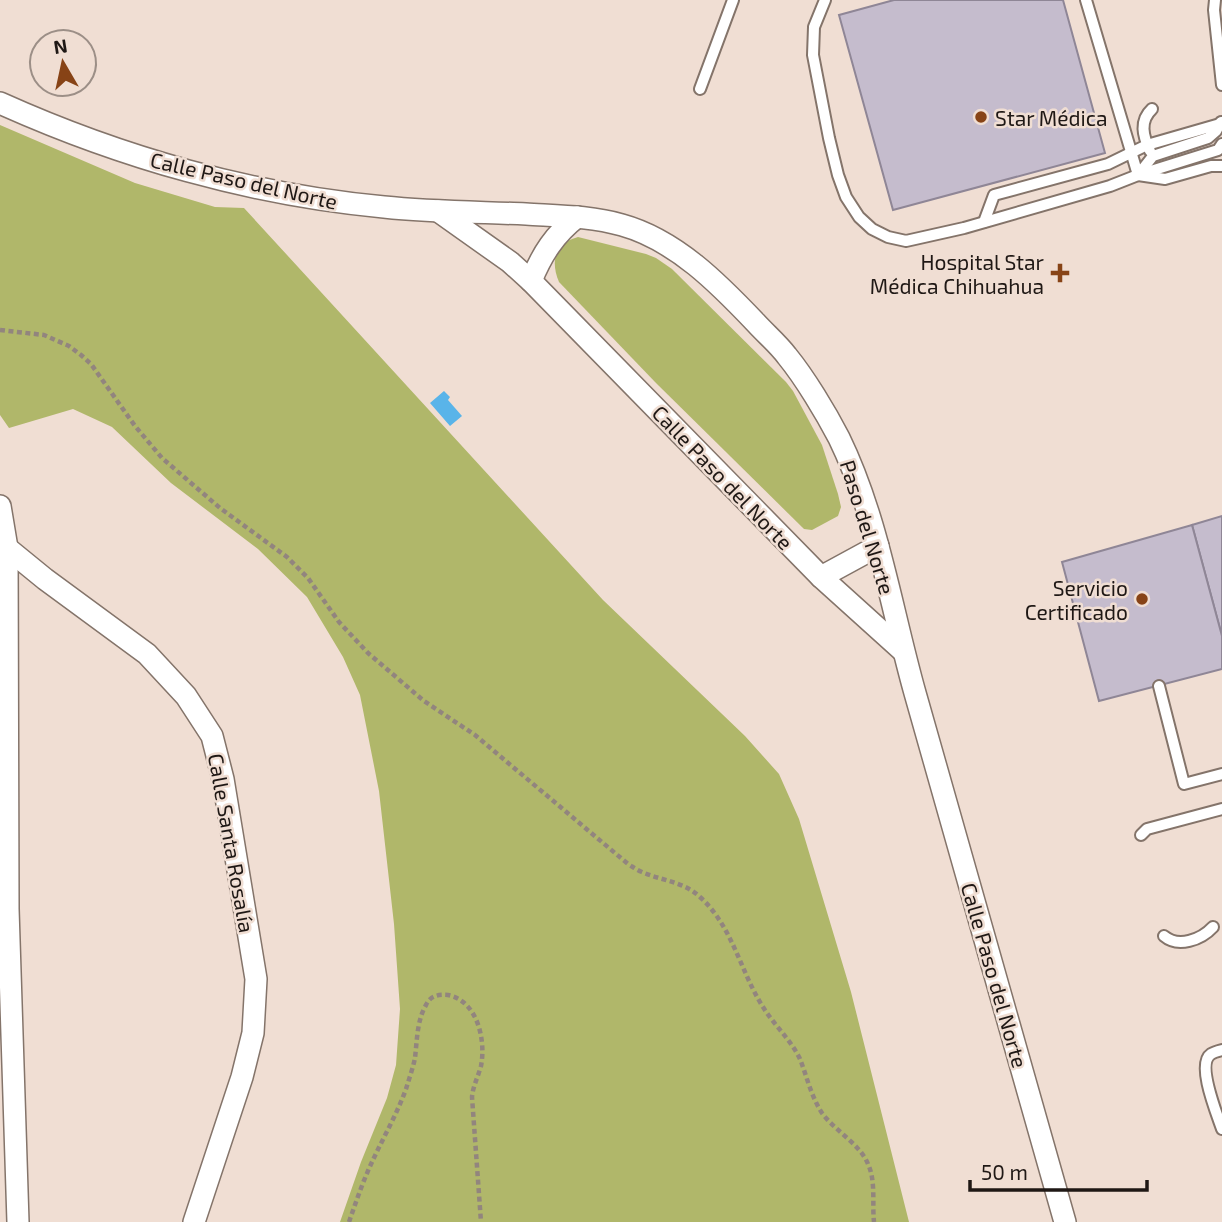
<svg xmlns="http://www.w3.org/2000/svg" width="1222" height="1222" font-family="'Exo 2',sans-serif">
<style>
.green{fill:#b0b76a}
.water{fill:#59b4e9}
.building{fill:#c5bccd;stroke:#8f8696;stroke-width:2}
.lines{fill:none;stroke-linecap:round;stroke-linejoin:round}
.lane-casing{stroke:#84746a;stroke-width:14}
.street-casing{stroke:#84746a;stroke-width:24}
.path{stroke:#92857e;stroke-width:4.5;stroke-dasharray:5 3.5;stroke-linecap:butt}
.lane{stroke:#fff;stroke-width:10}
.street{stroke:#fff;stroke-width:21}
.poi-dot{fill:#874316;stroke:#f0ded3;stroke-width:2.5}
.labels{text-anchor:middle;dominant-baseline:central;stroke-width:5;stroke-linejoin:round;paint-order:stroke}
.poi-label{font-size:21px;fill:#1f1815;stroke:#f0ded3;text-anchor:end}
.street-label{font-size:21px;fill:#1f1815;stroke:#f0ded3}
</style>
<rect width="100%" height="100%" fill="#f0ded3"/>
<g class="green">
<polygon points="0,125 135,183 215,207 244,208 603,600 745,736 779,774 799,819 851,992 909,1222 340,1222 361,1162 387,1098 396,1065 400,1009 394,924 379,791 360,695 343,657 307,597 258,549 171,483 112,427 73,409 9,428 0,415"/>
<path d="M578 237 646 254 656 258 672 269 786 382 793 391 822 445 838 494 841 507 838 516 812 530 804 529 656 383 559 282C550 261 555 243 578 237Z"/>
</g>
<polygon class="water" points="444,391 450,397 448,400 462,416 450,426 430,403"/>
<g class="building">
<polygon points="894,0 1063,0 1105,153 893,210 839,15"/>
<polygon points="1222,516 1222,636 1192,525"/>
<polygon points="1192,525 1222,636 1222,669 1099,701 1062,562"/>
</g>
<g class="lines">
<g class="lane-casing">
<g id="lane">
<polyline points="825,0 814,27 813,55 829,138 838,175 846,197 859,217 872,229 888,237 906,241 964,228 1110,186 1138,175 1218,150 1222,144"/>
<polyline points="1086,0 1138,175 1165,179 1211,166 1222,166"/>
<polyline points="1215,0 1214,10 1222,85"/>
<polyline points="700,89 733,0"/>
<path d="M1150 151C1143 136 1139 121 1152 109"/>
<polyline points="1138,175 1153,156 1208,138 1216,131 1221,122"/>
<polyline points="984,222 994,195 1108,164 1147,145 1220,124"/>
<polyline points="1159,686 1184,784 1222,774"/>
<polyline points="1141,835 1147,829 1222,809"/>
<path d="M1164 936C1178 948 1201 940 1213 927"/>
<path d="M1222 1050C1218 1051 1214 1052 1211 1054 1196 1064 1217 1114 1222 1129"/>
</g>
</g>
<g class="street-casing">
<g id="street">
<path d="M0 103C120 157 252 195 384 207 431 212 478 212 526 214 558 216 591 216 622 225 676 240 719 284 756 323 766 334 778 344 787 356 805 378 826 413 839 438 878 518 891 608 915 693 965 869 1016 1045 1065 1222"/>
<polyline points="438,211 510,262 531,281 821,577 903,651"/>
<path d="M531 281C542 254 555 234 577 217"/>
<polyline points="0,506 7,548 8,909 18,1222"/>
<polyline points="7,548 45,579 147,654 186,696 212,736 223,779 256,979 253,1033 242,1077 194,1222"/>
<polyline points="821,577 878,546"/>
</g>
</g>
<g class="path">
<path d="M0 330 44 335 69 346 81 355 91 364 135 426 162 458 220 508 287 557 308 578 339 622 368 653 424 701 475 735 494 751 628 864C633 867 637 870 642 872 662 881 683 881 700 897 733 927 740 971 763 1007 774 1025 791 1040 800 1059 807 1077 811 1096 822 1113 835 1131 860 1144 868 1164 876 1181 872 1204 874 1222"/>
<path d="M349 1222C356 1202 363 1181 372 1162 383 1138 397 1114 406 1089 409 1079 413 1068 415 1058 417 1041 417 1020 426 1005 430 996 438 994 448 995 478 1001 486 1041 481 1066 478 1077 473 1086 472 1097L481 1222"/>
</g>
<use href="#lane" class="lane"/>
<use href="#street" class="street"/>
</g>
<g class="poi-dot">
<circle cx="981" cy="117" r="7"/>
<path d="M1056.5 262.5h7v7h7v7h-7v7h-7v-7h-7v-7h7z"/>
<circle cx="1142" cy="599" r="7"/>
</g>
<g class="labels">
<g class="poi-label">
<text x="995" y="117" text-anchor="start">Star Médica</text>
<text x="1044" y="261">Hospital Star<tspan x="1044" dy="24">Médica Chihuahua</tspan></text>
<text x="1128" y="587">Servicio<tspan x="1128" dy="24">Certificado</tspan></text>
</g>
<g class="street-label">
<text transform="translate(244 180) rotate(13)">Calle Paso del Norte</text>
<text transform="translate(723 477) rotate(46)">Calle Paso del Norte</text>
<text transform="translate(868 527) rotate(73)">Paso del Norte</text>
<text transform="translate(232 843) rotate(80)">Calle Santa Rosalía</text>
<text transform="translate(995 975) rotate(74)">Calle Paso del Norte</text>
</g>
</g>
<g transform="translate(63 63) rotate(351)"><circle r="33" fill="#f0ded3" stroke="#9c8f87" stroke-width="2"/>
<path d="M0-5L12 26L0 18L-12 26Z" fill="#874316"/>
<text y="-10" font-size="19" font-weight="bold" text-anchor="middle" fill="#1f1815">N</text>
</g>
<path d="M970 1180v10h177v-10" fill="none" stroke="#1f1815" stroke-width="3.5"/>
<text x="981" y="1180" font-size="21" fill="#1f1815" stroke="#f0ded3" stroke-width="5" paint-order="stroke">50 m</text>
</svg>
